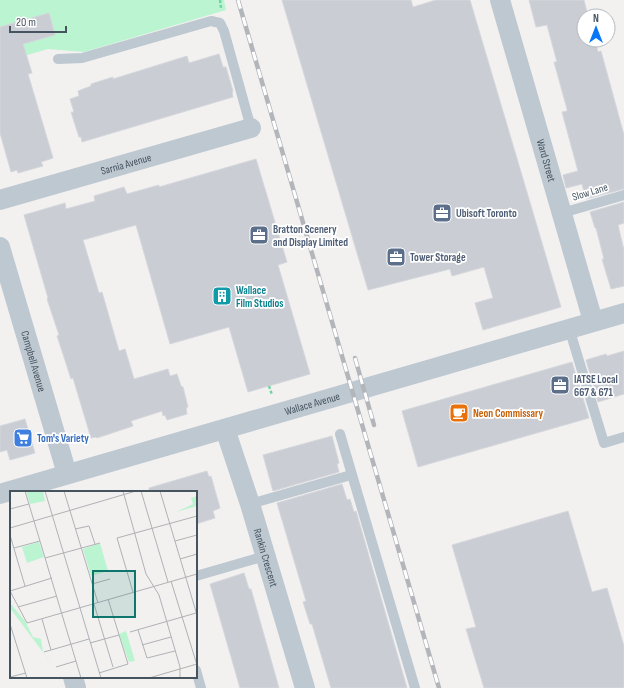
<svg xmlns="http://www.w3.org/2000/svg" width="624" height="688" font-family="'Sofia Sans Condensed',sans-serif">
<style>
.green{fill:#bbf4d0}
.building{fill:#cacdd3;stroke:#d4d7dc}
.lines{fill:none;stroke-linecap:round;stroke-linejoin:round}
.path{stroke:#6fd6a1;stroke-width:2.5;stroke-dasharray:3 2;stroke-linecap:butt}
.lane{stroke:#bdc8d1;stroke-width:10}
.street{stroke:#bdc8d1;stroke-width:20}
.rail-casing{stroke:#b2b6bb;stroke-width:4.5}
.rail{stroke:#fff;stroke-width:3;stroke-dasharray:9;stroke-linecap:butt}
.labels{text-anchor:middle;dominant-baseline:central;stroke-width:3.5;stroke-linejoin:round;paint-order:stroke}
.street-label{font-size:11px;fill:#465460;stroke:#fff}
.service-label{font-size:11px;font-weight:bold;fill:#4e5e75;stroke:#fff;text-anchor:start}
.culture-label{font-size:11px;font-weight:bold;fill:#0d838f;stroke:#fff;text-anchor:start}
.food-label{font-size:11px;font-weight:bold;fill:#c56008;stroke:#fff;text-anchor:start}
.shop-label{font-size:11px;font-weight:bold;fill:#366cbe;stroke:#fff;text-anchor:start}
.inset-road{fill:none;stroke:#aeb2b6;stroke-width:1}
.view{fill:#0f766e;fill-opacity:0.15;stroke:#0f766e;stroke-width:2}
.inset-edge{fill:none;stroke:#465460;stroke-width:2}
</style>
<rect width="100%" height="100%" fill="#f3f0f0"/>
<polygon class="green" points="0,0 224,0 226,10 84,52 48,49 0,63"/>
<g class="building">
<polygon points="282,0 411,0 413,7 436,0 470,0 561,307 483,330 475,303 493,298 484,267 452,276 450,269 368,290"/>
<polygon points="529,0 584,0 588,16 584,16 584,40 595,40 598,52 601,51 624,135 624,189 586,199 582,184 566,188 563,175 578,171 562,112 567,111 567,109 554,62 557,62 547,25 536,27"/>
<polygon points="49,13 55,35 23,44 32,73 28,74 53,158 41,162 43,166 18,173 17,170 11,172 0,133 0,27"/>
<polygon points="219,54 223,67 226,67 233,91 232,92 233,97 82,142 81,137 79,137 71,112 74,112 70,99 79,96 78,91 91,86 91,84 113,77 113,79 187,56 189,63"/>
<polygon points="256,159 287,262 278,265 310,374 248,392 229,327 170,344 136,225 83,240 99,293 102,292 119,351 125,349 134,379 168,369 170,376 177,374 181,386 183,387 188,407 186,408 187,414 167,420 165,415 163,416 162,411 131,421 133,426 97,438 96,437 91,438 73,378 71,379 62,351 57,336 59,335 47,299 48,298 24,215 65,203 66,209 95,201 94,196 124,187 127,194 159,185 159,187"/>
<polygon points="624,202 624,223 618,225 624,250 624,286 611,289 602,259 604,259 596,228 595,228 590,212"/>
<polygon points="624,351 624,394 598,402 586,360 606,354 607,356"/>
<polygon points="572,362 589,418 418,467 402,411"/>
<polygon points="25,419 35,453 10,460 7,450 0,452 0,426"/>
<polygon points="332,436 339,463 337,464 339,472 273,491 263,455"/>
<polygon points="207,471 209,477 211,476 220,508 213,511 215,518 196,524 196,492 149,492 149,488"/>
<polygon points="342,484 347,500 350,499 354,512 356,511 407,688 331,688 312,624 310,624 303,602 306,601 277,503"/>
<polygon points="568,511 592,592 607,588 624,646 624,688 484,688 466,629 476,627 452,545"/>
<polygon points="244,573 249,589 251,589 279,688 240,688 210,584"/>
</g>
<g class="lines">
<g class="path">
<polyline points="220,0 221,8"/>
<polyline points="269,386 272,395"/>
</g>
<g class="lane">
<polyline points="58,59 82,58 211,21 220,23 224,31 251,128"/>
<polyline points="562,213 624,195"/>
<polyline points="569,328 604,443 624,437"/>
<polyline points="340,434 415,688"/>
<polyline points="250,504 351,475"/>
<polyline points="196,576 265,556"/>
<polyline points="196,670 201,688"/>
</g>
<g class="street">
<path id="s1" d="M500 0 593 321"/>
<path id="s2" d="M0 200 251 128"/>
<path id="s3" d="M0 247 67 474"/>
<path id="s4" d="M225 429 250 504 305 688"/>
<path id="s5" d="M0 494 624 313"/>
<polyline points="73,677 76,688"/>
</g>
<g class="rail-casing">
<g id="rail">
<polyline points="238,0 439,688"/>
<polyline points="355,358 374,425"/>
</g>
</g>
<use href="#rail" class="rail"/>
</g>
<defs>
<g id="office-square" transform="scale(1)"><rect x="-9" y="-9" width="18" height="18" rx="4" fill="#5c6f8a" stroke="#fff"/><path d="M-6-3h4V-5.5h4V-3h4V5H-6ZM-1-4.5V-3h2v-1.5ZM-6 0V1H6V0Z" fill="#fff"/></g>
<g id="building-square" transform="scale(1)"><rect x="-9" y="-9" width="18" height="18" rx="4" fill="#0f9aa8" stroke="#fff"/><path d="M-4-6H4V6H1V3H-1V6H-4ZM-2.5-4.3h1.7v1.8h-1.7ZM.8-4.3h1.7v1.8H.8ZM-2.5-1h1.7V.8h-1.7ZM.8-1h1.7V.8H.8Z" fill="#fff"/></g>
<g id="cafe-square" transform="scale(1)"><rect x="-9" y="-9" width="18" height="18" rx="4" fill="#e8710a" stroke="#fff"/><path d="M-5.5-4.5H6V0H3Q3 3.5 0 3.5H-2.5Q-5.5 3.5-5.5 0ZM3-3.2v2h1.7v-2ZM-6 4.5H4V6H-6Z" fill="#fff"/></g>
<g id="supermarket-square" transform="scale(1)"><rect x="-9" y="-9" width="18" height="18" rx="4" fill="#3f7fe0" stroke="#fff"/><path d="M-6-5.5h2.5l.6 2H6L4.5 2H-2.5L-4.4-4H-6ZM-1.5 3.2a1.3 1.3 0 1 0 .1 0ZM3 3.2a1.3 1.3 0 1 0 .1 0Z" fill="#fff"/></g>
</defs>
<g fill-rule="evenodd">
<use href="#office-square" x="442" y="213"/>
<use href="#office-square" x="259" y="235"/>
<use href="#office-square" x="396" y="257"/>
<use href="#building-square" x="222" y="296"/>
<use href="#office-square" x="560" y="385"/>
<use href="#cafe-square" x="459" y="413"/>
<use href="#supermarket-square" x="23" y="438"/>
</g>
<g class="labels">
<g class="street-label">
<text stroke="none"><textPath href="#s1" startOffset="167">Ward Street</textPath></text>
<text stroke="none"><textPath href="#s2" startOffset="131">Sarnia Avenue</textPath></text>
<text transform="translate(590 192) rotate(-17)">Slow Lane</text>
<text stroke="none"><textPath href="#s3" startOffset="119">Campbell Avenue</textPath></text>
<text stroke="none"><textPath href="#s5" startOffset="325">Wallace Avenue</textPath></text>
<text stroke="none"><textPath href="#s4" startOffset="135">Rankin Crescent</textPath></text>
</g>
<g class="service-label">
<text x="456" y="213">Ubisoft Toronto</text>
<text x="273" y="229">Bratton Scenery<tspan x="273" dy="13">and Display Limited</tspan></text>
<text x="410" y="257">Tower Storage</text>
<text x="574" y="379">IATSE Local<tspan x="574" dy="13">667 &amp; 671</tspan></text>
</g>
<g class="culture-label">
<text x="236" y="290">Wallace<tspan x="236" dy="13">Film Studios</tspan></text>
</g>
<g class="food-label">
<text x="473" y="413">Neon Commissary</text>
</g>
<g class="shop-label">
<text x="37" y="438">Tom's Variety</text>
</g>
</g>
<g transform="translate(10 491)">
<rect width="187" height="187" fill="#f3f0f0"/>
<path d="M16 0H33L35 10 20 13ZM187 5V15L166 21 183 13 181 7ZM29 51 34 66 17 72 12 56ZM90 52 98 80 81 85 73 58ZM0 112 15 130 23 146 31 148 33 161 52 187 0 117ZM116 140 125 170 119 171 109 143Z" fill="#bbf4d0"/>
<path class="inset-road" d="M15 0 71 187M35 0 91 187M54 0 88 112M113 0 136 83 149 104 170 176V187M131 0 158 91M150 0 187 124M0 18 19 13M0 37 126 0M65 38 79 35 85 53M0 44 15 95M165 50 187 44M4 57 30 50M35 67 90 52M170 68 187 63M42 87 0 100 17 132 187 83M161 90 187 174M82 93 100 88M123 101 107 47 187 25M84 113 103 176M8 116 47 105M32 128 41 159M0 133 17 187M128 139 137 167 165 160M120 141 186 122M80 152 109 144M132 154 161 146M34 161 79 148M46 176 66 170M89 182 118 173 98 108M0 186 16 182M139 187 187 173"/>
<path class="view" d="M83 80H125V126H83Z"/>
<rect width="187" height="187" class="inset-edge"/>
</g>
<g transform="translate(596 28)"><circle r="19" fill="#ffffff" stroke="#b5bbbf"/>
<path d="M0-3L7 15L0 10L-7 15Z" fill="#0776f7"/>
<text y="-6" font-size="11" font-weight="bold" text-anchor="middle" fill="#465460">N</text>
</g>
<path d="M10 26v6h56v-6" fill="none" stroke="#465460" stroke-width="2"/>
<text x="16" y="26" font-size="12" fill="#465460" stroke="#ffffff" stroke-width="3" paint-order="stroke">20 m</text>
</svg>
